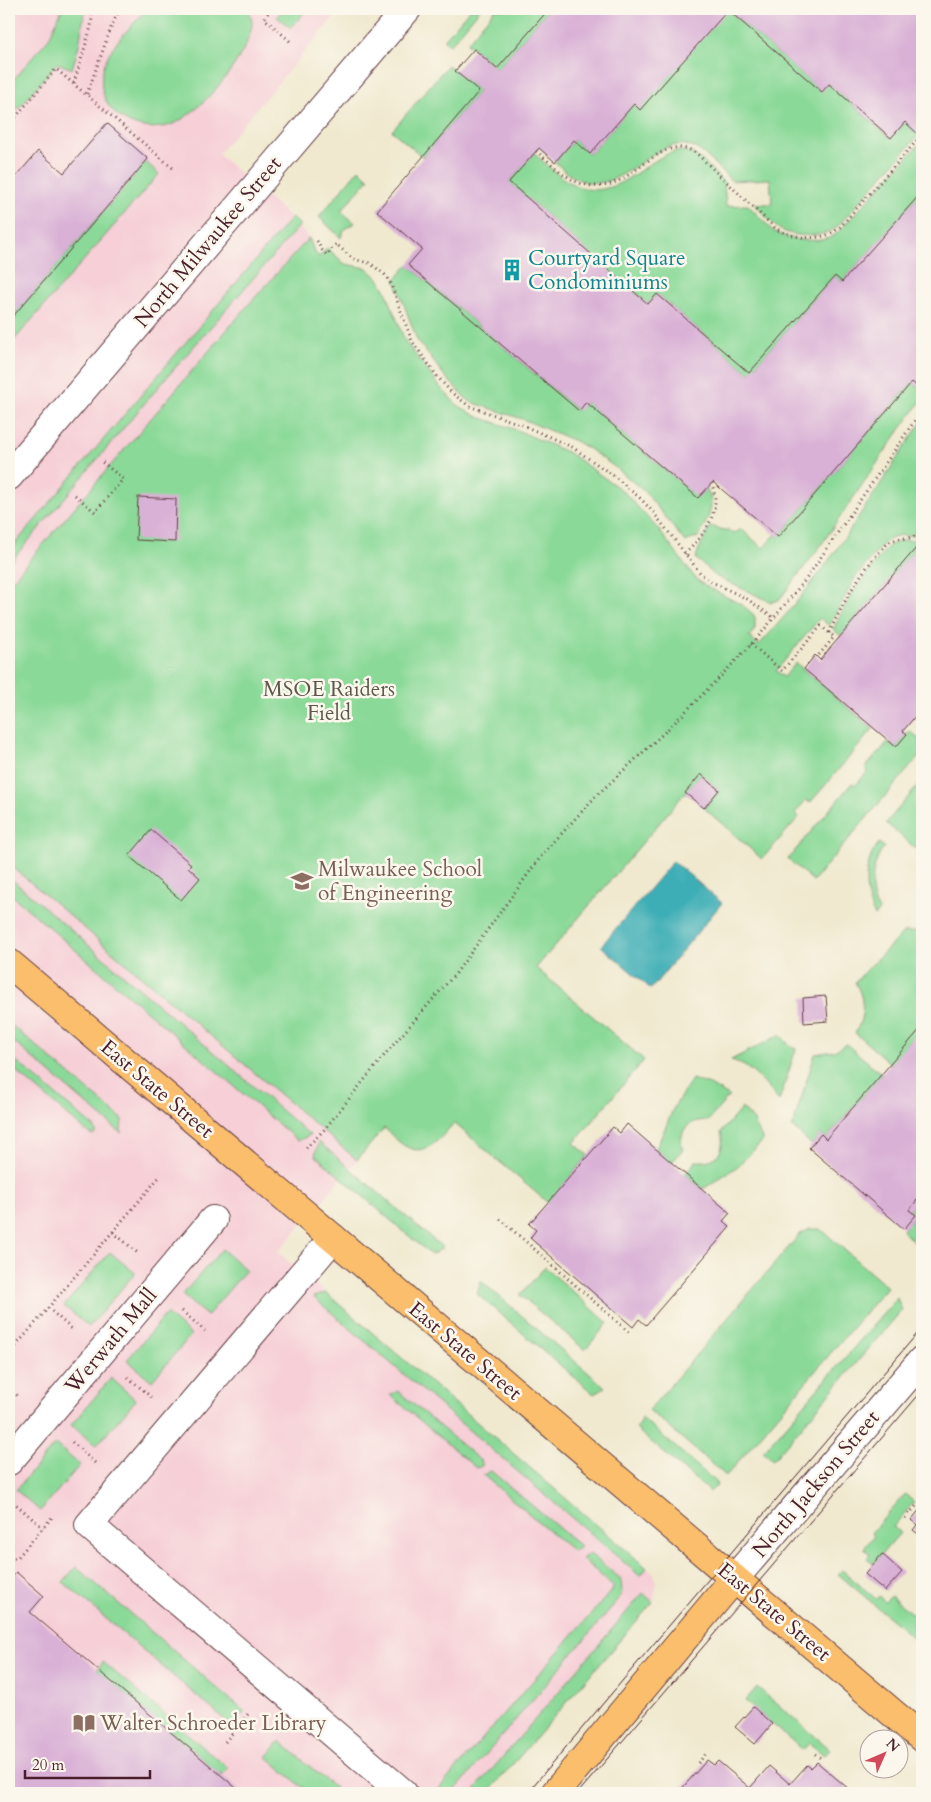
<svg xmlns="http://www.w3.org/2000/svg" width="931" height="1802" font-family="Cardo,serif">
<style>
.built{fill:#f6cfd7}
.green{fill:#8ad998;stroke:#6a7c62}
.water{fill:#3daeb6;stroke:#446670}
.building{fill:#d9b0d6}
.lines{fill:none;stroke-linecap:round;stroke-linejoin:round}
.minor-casing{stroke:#633d44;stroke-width:30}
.major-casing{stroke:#633d44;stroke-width:30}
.path{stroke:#633d44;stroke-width:3;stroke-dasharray:1 4;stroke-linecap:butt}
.minor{stroke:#fff;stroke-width:28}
.major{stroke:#fabe6d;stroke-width:28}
.tram{stroke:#4a1f2b;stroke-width:1}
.labels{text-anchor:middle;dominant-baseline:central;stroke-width:5;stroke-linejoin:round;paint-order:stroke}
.street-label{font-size:21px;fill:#4a1f2b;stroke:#fbf7ec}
.culture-label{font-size:21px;fill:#0d838f;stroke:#fbf7ec;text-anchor:start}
.park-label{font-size:21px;fill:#5d574c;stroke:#fbf7ec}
.education-label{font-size:21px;fill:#785e54;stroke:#fbf7ec;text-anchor:start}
</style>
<rect width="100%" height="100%" fill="#fbf7ec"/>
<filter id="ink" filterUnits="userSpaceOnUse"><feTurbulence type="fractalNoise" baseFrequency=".02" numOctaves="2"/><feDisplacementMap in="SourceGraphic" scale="10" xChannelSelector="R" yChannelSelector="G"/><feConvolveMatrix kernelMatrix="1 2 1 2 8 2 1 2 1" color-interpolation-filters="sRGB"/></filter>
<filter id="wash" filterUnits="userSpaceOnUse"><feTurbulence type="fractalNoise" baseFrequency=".0096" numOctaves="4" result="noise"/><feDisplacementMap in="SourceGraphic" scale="20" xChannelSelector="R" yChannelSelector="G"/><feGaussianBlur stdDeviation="1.12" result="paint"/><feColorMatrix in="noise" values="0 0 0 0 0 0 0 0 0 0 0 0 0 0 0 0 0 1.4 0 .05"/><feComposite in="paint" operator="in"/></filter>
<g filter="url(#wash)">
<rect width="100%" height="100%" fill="#f0e9cf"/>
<polygon class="built" points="9,9 341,9 218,154 300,225 298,227 312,241 313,251 319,257 341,263 367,268 380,280 386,291 405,341 440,387 456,404 476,416 517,430 569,453 582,461 623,491 633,502 658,529 696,579 706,586 742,605 752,613 755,617 755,629 753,632 417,1091 278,1252 654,1574 657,1583 653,1602 488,1793 9,1793"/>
<g class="green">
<polygon points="62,9 85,9 79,45 72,69 57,63 18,109 9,109 9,85 49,38"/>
<path d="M147 9H249C250 14 252 19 252 24 250 55 197 119 167 126 151 130 133 127 120 117 98 101 97 75 110 52 119 37 135 23 147 9Z"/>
<polygon points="284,9 307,9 291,28 277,17"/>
<polygon points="470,9 480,9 450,45 444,40"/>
<polygon points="495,9 549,9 497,69 467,43"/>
<path d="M728 10 821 91 829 84 890 138 905 122 919 135 838 226C826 238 796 238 781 230 771 224 763 213 755 204H772L770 179 732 181C720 171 708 155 695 148 654 128 621 206 572 176 566 173 560 166 555 162L574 140 590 154 634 104Z"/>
<polygon points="448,65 479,91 423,157 392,131"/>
<path d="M922 141V192L842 282 835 276 749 373 657 294 648 304 509 182 534 153C548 166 562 181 580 187 624 204 659 138 692 153 704 159 714 173 724 182L726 206 748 205C756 213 764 222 772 230 785 240 813 243 829 238 834 236 837 233 841 229Z"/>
<polygon points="146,162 159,174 9,346 9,321"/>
<path d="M359 169 369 179 341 211 355 223C348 226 342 230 341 238L319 217Z"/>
<polygon points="292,217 300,225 160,385 9,564 9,551"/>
<path d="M309 238 314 251 319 257 327 248 345 264 367 268 380 280 386 291 405 341 440 387 456 404 476 416 517 430 569 453 623 491 658 529 696 579 706 586 742 605 752 613 755 617V629L749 637 759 645C797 604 831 560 861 513 882 483 901 451 922 421V526L912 536 900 535 886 541 855 578 829 626 820 618 776 671 784 677 796 663 873 729 810 803 806 800 795 813 799 817 762 859 704 808 719 790 701 774 536 968 644 1060 574 1143 588 1155 548 1203 454 1123C442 1136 426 1159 405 1146 398 1142 391 1134 384 1128L357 1160 9 864V584L250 303Z"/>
<path d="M408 265 578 411 586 402 698 498 706 489C718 502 706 524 698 537L685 542 646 493 619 470 589 449 575 441 522 419 471 402 464 397 443 374 417 340 395 280Z"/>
<path d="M912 382 919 388 922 385V400L899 431 819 548 779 600 771 602 717 577 696 559C698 546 706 538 710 526L735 533 741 529 763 548 775 535 778 537Z"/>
<polygon points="922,532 922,541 841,636 833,629 851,595 880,556 890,545 902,540 914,540"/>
<polygon points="910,731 922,742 922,753 813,881 788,859 852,783 856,785 868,771 865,768 888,742 896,747"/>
<polygon points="922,781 922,847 915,848 886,823"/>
<path d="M879 843 884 847C872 861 867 895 879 910L875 916C862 893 863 863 879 843Z"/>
<polygon points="9,877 310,1135 298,1141 9,893"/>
<path d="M904 932H922V1027L891 1064 855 1033C865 1016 865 999 855 982Z"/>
<polygon points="9,1023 122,1119 121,1133 9,1038"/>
<path d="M780 1035 790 1046 796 1049 779 1101C767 1086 750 1065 731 1060Z"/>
<polygon points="846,1044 882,1074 826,1139 821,1134 812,1145 792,1127 815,1054 834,1051"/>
<polygon points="9,1055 95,1128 96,1133 93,1135 87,1132 9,1065"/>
<path d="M692 1079 710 1085 729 1096 708 1121C689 1118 677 1132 683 1150L671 1163 656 1149 674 1107Z"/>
<path d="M742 1108 754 1121 763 1141 738 1166 703 1189 685 1174 696 1161C716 1163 726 1152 721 1132Z"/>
<polygon points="319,1142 443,1248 431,1255 315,1155"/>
<polygon points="922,1194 922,1246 921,1248 902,1231 916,1216 909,1210"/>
<polygon points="810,1229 819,1229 823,1231 887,1287 726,1476 649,1410 800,1234"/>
<polygon points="222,1249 246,1270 207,1316 182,1295"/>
<polygon points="110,1252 135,1273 89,1327 64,1306"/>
<polygon points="545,1267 608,1323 585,1350 520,1295"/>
<polygon points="481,1281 605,1387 594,1394 477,1294"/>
<polygon points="326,1293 647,1568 640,1576 313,1297"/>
<polygon points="897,1298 902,1310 773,1460 763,1452"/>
<polygon points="166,1314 191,1335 152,1381 127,1360"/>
<polygon points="111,1378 136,1400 96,1446 71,1425"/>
<polygon points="398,1391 482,1462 482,1466 476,1468 390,1395"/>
<polygon points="642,1418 718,1484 710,1492 636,1429"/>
<polygon points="55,1444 80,1465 40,1511 16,1490"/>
<polygon points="491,1471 579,1545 579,1548 573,1551 483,1475"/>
<polygon points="905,1494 914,1502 893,1527 900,1533 873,1564 867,1559 870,1554 864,1548 874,1536 871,1533"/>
<polygon points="589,1553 621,1579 622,1592 619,1599 453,1793 437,1793 436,1792 612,1590 614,1587 611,1584 582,1559"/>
<polygon points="76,1567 245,1712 232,1726 63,1582"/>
<polygon points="842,1570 876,1599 879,1596 885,1602 891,1596 917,1618 912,1625 922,1635 922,1645 838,1574"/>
<polygon points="643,1593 653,1602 488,1793 472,1793"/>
<polygon points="103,1662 228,1768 222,1776 97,1670"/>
<polygon points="757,1687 830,1749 824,1755 809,1743 803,1750 745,1701"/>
<polygon points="280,1741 341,1793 309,1793 267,1757"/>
</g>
<polygon class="water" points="673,861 722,903 651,989 601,946"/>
<g id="blocks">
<g class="building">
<polygon points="549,9 922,9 922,131 919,135 905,122 891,138 829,84 822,92 728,10 640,110 634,104 590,154 574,140 555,162 539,148 509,182 648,304 657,294 749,373 835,276 842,282 922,192 922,385 919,388 912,382 778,537 713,482 698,498 586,402 579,411 408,265 422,249 377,211 479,91 455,71 474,49 497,69"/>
<polygon points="107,123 148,159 9,321 9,185 38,151 64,173"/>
<polygon points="138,497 176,499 175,542 136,540"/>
<polygon points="922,541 922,708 903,731 907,734 896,747 804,669 815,655 820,660"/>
<polygon points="701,774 719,790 704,808 685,793"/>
<polygon points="151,830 191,864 188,867 200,878 181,900 129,856"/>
<polygon points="826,996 828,1021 804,1023 803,998"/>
<polygon points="922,1027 922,1194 909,1210 916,1215 904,1229 809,1148 821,1134 826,1139"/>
<polygon points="627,1124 730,1213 723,1221 730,1227 646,1325 639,1319 633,1327 530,1238 536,1230 529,1224 613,1127 620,1133"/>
<polygon points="922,1507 922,1537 913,1530 917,1525 911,1520"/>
<polygon points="882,1554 902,1572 885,1591 865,1574"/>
<polygon points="16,1572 44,1596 30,1612 242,1793 15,1793 9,1788 9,1581"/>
<polygon points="753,1707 772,1724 755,1744 735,1727"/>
<polygon points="707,1760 714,1765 718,1761 750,1788 769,1766 790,1784 807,1765 811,1768 817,1762 850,1790 848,1793 678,1793"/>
</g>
</g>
</g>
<g filter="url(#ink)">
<use href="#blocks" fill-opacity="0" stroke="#633d44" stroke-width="1"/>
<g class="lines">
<g class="minor-casing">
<g id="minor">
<polyline points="9,476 407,9"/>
<polyline points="333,1238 89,1525 403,1793"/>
<polyline points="9,1461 213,1220"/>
<polyline points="734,1579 922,1360"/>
</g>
</g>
<g class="major-casing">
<g id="major">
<polyline points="9,963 922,1738"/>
<polyline points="555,1793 734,1579"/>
</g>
</g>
<g class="path">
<polyline points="271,9 264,18 292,43"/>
<polyline points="74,83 91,27 93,9"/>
<polyline points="87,94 112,25 120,9"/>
<polyline points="9,125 56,69 174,169"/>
<path d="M536 151C550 162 565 179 583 184 623 196 643 154 674 148 681 147 687 149 694 151L775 228C794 239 822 243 840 227L922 135"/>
<polyline points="317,241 321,249 327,255 336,244 353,259 369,263 374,266 385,275 390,282 412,341 437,376 452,393 469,406 520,424 572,447 614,476 641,499 653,512 701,574 712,582 747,599 774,618"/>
<polyline points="75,495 95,512 123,479 102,462"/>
<path d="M685 554C699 540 716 520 715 499 715 494 713 488 712 483"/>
<path d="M829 633C843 604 855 580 876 556 880 552 885 545 890 542 897 538 904 538 912 538L922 529"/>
<polyline points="751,644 782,671 821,626 834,637 818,656"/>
<polyline points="306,1148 323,1131 387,1052 456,973 542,855 596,796 668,729 722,675 758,637 806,579 922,410"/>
<polyline points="500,1219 630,1333"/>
<polyline points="113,1232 139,1254"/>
<polyline points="48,1308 74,1331"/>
<polyline points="182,1311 205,1331"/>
<polyline points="9,1354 161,1175"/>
<polyline points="128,1377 151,1397"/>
<polyline points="9,1388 18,1396"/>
<polyline points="72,1442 95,1463"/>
<polyline points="9,1498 43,1528"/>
<polyline points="905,1518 917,1505"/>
<polyline points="9,1558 17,1558 54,1515"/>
<polyline points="921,1628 922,1629"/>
<polyline points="225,1742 248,1714"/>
<polyline points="815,1754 822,1759"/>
<polyline points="698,1763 706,1754"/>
</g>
<use href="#minor" class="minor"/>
<use href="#major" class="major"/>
<g class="tram">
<polyline points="527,1793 922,1328"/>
<polyline points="578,1793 922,1391"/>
</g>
</g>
</g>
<defs>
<g id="building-bare" transform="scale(1.725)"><path d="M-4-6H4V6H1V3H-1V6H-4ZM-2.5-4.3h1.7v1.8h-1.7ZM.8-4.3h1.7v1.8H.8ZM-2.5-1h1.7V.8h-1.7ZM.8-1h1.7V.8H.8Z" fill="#0f9aa8" stroke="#fbf7ec" stroke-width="2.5" paint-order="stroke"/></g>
<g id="university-bare" transform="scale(1.725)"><path d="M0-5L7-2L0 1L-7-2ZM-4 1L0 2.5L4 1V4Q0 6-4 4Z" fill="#8d6e63" stroke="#fbf7ec" stroke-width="2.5" paint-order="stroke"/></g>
<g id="library-bare" transform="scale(1.725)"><path d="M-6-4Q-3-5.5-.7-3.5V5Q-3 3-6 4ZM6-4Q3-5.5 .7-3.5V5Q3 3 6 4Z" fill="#8d6e63" stroke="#fbf7ec" stroke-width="2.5" paint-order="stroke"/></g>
</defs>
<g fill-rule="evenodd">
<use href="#building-bare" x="512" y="270"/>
<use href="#university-bare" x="302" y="881"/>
<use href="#library-bare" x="84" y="1723"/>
</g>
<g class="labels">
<g class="street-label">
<text transform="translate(208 242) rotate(-50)">North Milwaukee Street</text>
<text transform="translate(157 1089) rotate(40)">East State Street</text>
<text transform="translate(111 1341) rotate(-50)">Werwath Mall</text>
<text transform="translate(465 1351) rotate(40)">East State Street</text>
<text transform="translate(816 1484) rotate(-50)">North Jackson Street</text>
<text transform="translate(774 1612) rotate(40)">East State Street</text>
</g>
<g class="culture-label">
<text x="528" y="258">Courtyard Square<tspan x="528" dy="24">Condominiums</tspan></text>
</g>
<g class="park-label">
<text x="329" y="689">MSOE Raiders<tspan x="329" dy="24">Field</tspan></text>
</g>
<g class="education-label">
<text x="318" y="869">Milwaukee School<tspan x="318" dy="24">of Engineering</tspan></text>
<text x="100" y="1723">Walter Schroeder Library</text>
</g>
</g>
<rect width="931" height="1802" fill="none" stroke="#fbf7ec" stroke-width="30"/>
<g transform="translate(884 1754) rotate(45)"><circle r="24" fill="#fbf7ec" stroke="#b4a19f"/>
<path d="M0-4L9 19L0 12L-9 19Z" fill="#d1495b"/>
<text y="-8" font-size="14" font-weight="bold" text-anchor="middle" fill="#4a1f2b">N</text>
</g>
<path d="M25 1770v8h125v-8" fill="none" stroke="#4a1f2b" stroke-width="2.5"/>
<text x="32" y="1770" font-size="15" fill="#4a1f2b" stroke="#fbf7ec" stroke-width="4" paint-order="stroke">20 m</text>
</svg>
